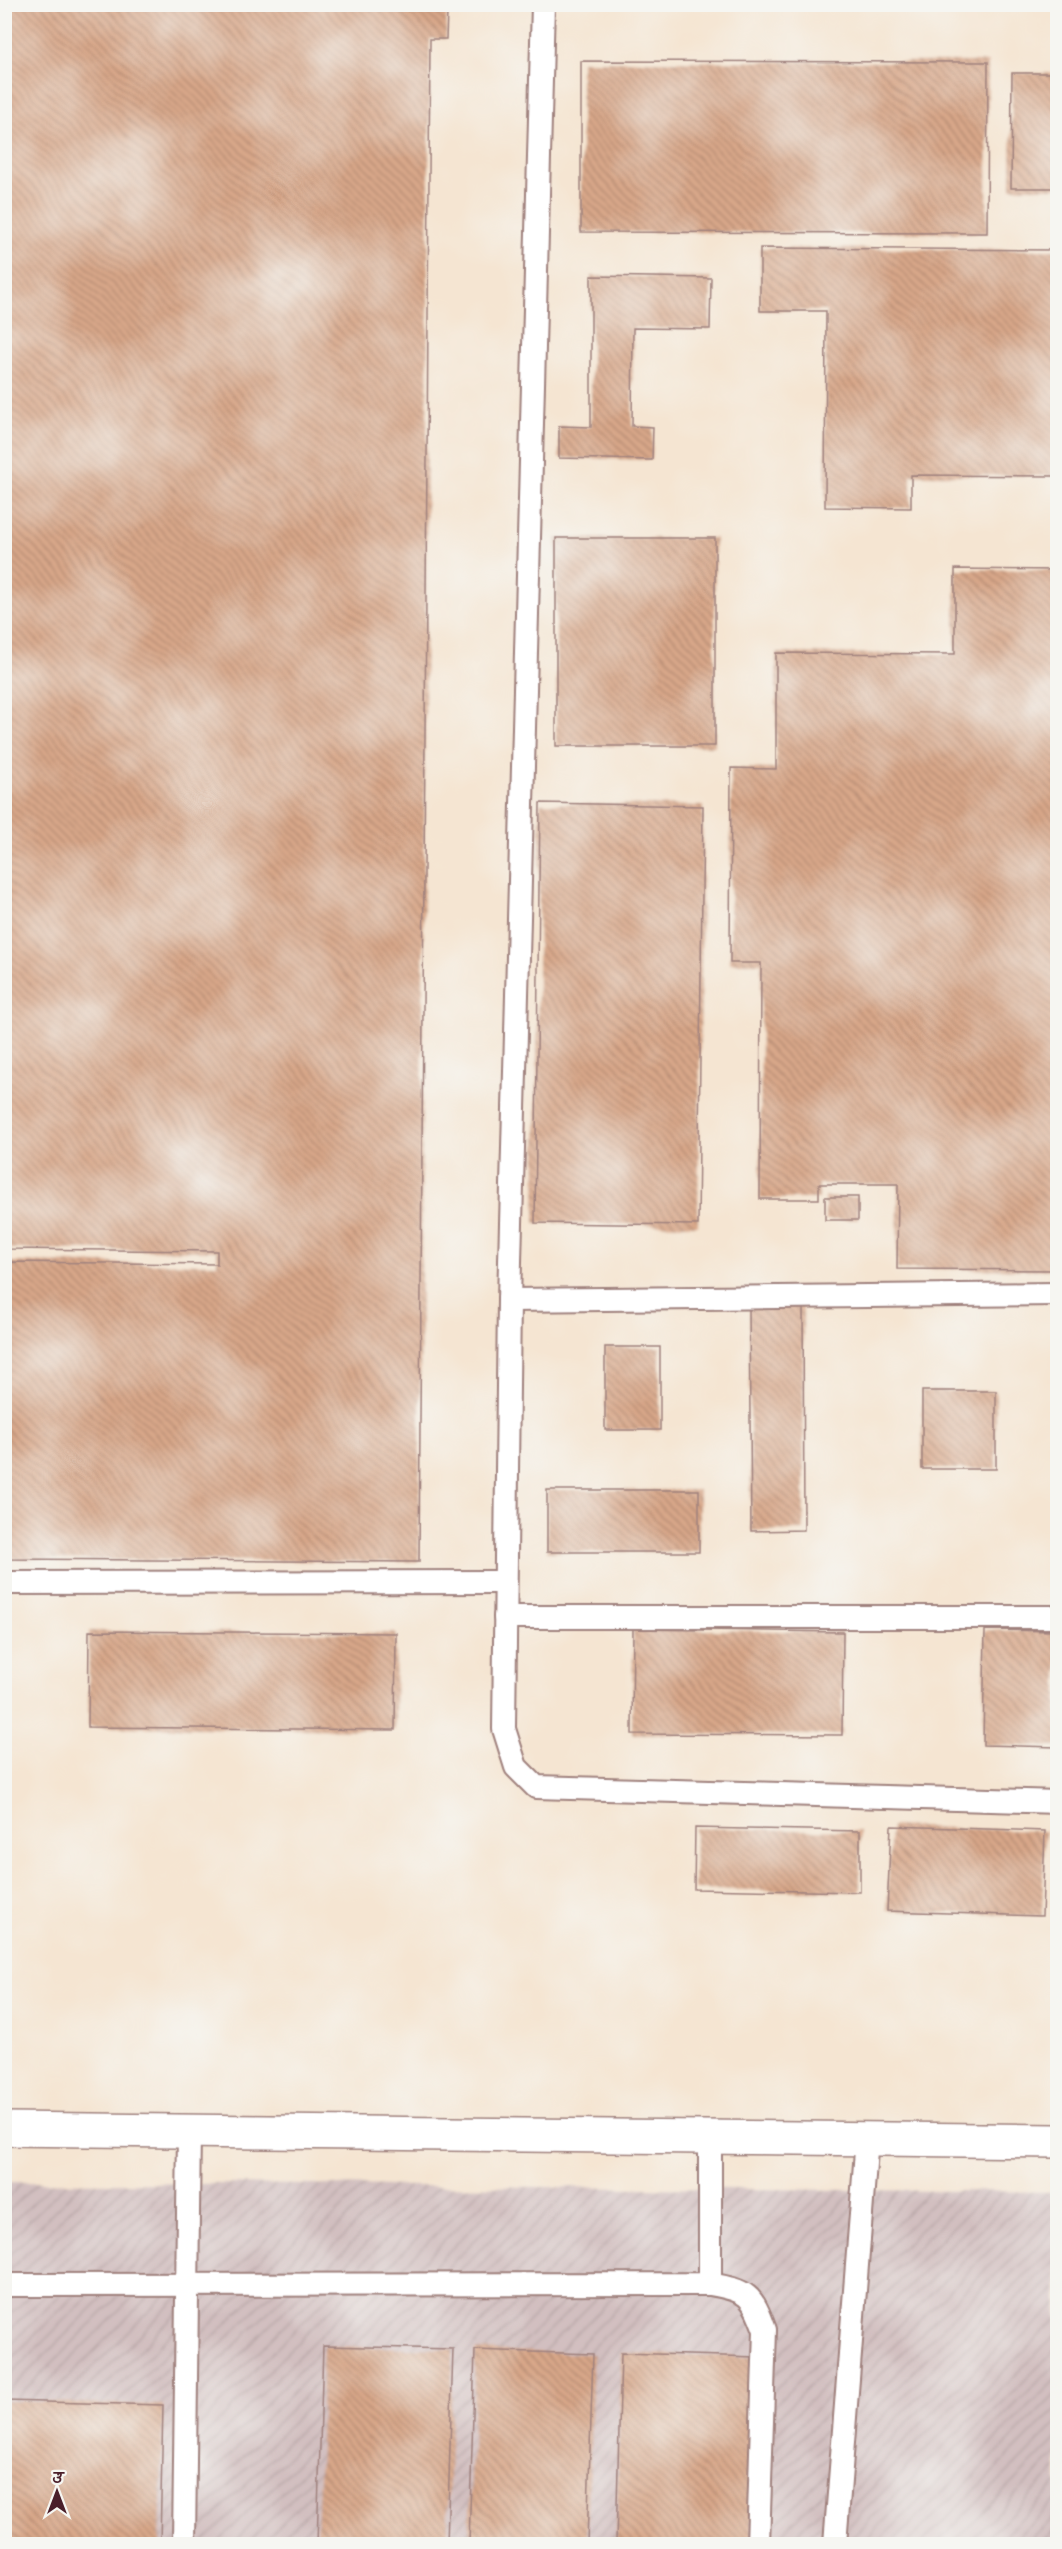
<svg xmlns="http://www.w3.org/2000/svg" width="1062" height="2549" font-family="Kalam,'Playpen Sans Deva',sans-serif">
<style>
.industrial{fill:url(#industrial-furrows)}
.building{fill:url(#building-back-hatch)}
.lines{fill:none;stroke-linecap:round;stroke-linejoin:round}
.lane-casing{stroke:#a0827e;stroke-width:26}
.secondary-casing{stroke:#a0827e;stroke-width:36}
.lane{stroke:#fff;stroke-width:22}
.secondary{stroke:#fff;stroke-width:33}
</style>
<defs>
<pattern id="industrial-furrows" width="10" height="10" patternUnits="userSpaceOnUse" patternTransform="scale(1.5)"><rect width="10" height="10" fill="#d2bfc0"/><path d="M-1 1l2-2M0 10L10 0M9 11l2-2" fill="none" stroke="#b6a4a5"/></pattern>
<pattern id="building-back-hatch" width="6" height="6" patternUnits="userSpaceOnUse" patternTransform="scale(1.5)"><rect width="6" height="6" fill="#d8a789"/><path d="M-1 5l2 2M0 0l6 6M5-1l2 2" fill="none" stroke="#b18770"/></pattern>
</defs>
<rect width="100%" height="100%" fill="#f6f6f2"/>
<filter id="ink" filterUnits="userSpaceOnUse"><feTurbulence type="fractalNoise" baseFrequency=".0167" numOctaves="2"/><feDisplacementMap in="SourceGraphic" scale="12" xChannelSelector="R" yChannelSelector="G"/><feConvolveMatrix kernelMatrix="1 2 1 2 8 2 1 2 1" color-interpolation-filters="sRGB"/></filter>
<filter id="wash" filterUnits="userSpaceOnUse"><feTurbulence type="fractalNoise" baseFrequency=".008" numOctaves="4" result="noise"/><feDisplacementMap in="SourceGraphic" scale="24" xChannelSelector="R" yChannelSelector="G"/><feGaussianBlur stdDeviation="1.35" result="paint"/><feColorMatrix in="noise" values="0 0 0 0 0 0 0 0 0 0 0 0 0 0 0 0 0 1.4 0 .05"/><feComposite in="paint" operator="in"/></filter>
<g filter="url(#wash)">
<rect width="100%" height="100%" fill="#f5e5d2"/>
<polygon class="industrial" points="5,2182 1057,2192 1057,2544 5,2544"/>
<g id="blocks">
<g class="building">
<polygon points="4,4 466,4 466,12 447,12 446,39 430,39 419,1562 4,1559 4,1262 217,1264 217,1251 4,1249"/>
<polygon points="581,61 988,62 987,233 581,232"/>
<polygon points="1012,73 1058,73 1058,188 1011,188"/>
<polygon points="760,248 1058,250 1058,476 911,475 911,508 825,507 826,311 760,311"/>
<polygon points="591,276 711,278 710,329 633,328 632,426 653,427 652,460 559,458 559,426 591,427"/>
<rect x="556" y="538" width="159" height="208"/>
<polygon points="955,569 1058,570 1058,1270 897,1269 898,1184 819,1184 819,1199 760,1199 761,963 730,963 731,768 776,769 776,653 955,654"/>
<polygon points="540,803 703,806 698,1225 535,1223"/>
<rect x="825" y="1197" width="33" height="23"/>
<polygon points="803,1305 804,1530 751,1531 749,1306"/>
<rect x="605" y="1347" width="55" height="83"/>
<rect x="922" y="1391" width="74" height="78"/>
<rect x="547" y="1490" width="152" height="62"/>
<polygon points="633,1629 843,1632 842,1735 632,1734"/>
<polygon points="985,1630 1058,1631 1058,1747 983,1745"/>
<polygon points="89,1631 396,1633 395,1730 88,1727"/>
<polygon points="891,1826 1045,1831 1042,1916 887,1911"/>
<polygon points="695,1828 860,1831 860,1892 694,1889"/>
<polygon points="323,2346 453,2349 447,2544 317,2544"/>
<polygon points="475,2350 593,2354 587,2544 469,2544"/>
<polygon points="621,2353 757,2357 751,2544 616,2544"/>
<polygon points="4,2401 163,2405 160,2544 4,2544"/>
</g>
</g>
</g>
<g filter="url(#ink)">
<use href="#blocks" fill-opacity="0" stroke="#a0827e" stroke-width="1.5"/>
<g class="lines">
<g class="lane-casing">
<g id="lane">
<polyline points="543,4 509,1300 504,1729 516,1767 536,1787 1058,1802"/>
<polyline points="509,1300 1058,1294"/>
<polyline points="4,1583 505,1582"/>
<polyline points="505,1617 1058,1617"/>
<path d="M710 2284C748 2291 752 2294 765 2330L758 2544"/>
<polyline points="4,2285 710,2284 710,2137"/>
<polyline points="184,2544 189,2131"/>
<polyline points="835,2544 867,2138"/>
</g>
</g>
<g class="secondary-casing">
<polyline id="secondary" points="4,2129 1058,2141"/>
</g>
<use href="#lane" class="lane"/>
<use href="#secondary" class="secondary"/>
</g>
</g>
<rect width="1062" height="2549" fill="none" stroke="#f6f6f2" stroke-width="24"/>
<g transform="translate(57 2492)" stroke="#f6f6f2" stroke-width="4.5" paint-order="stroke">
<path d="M0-4.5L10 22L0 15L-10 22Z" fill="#4a1f2b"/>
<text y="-9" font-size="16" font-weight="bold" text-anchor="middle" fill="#4a1f2b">उ</text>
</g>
</svg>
